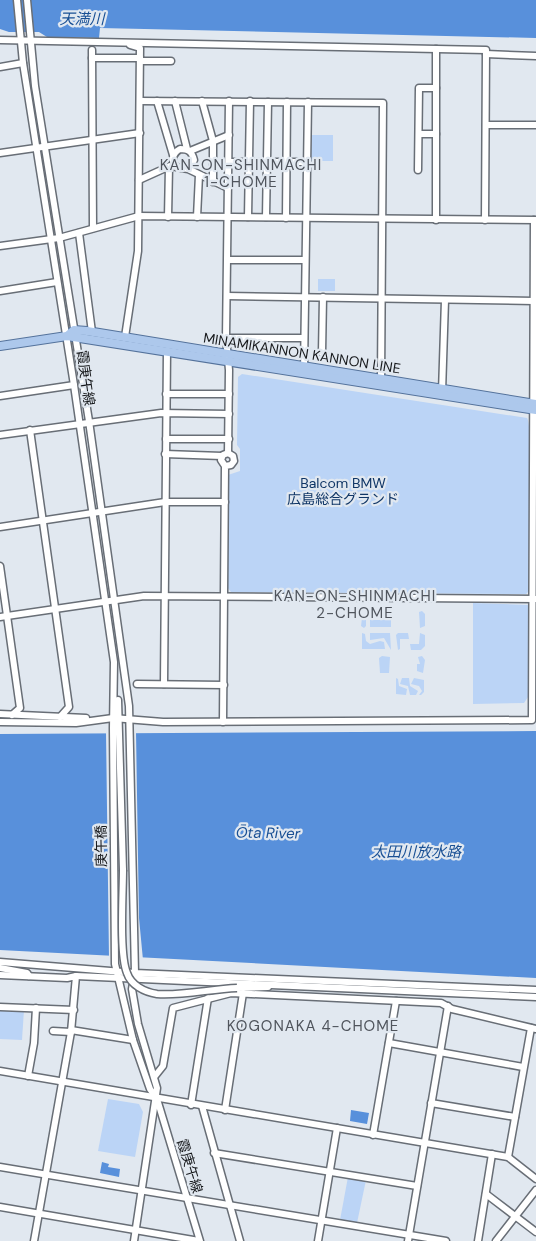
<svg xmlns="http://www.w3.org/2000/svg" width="536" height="1241" font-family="'DM Sans','Noto Sans JP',sans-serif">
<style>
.green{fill:#bbd4f6}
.water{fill:#5890db}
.pier{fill:#e1e8f0}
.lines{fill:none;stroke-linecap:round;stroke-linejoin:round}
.minor-casing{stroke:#686e76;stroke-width:9}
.major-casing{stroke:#54729b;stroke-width:10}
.minor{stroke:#fff;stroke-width:6}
.major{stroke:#adc8ec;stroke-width:8}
.minor-bridge-casing{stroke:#686e76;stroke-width:9;stroke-linecap:butt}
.minor-bridge{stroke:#fff;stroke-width:6}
.labels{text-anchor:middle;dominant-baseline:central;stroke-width:4.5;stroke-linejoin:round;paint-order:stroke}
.street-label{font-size:14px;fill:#16181b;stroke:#e1e8f0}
.park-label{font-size:14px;fill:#103666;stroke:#e1e8f0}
.water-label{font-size:15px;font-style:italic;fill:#184f94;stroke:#e1e8f0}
.neighbourhood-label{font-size:15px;letter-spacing:1px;fill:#50555d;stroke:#e1e8f0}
</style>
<rect width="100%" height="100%" fill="#e1e8f0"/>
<g class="green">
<rect x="311" y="135" width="22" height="26"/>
<rect x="318" y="279" width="17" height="12"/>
<path d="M242 374 527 418C534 427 530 570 529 591L526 594 231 592 227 587 228 475 240 471V449L237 445 238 377Z"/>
<polygon points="473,603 528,605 528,697 524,703 473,704"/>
<polygon points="369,610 376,610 377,616 366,617 366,626 364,628 361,626 362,618"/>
<polygon points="382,610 391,612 391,627 370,627 370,620 381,620"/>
<polygon points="422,611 425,614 425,626 420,628 419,612"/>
<polygon points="362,633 365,634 366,641 370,644 380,641 384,642 385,649 362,649"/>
<polygon points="370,633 390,633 391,650 384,638 370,640"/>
<polygon points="398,633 408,633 409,639 400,639 400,649 398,650 396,635"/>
<polygon points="420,633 425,635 425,646 421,650 411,650 410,644 419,644"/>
<polygon points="382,656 390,657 389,673 380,673 379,658"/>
<polygon points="418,657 422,656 425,660 423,673 417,671 417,664 420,664"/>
<polygon points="396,678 398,679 399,686 407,689 406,695 396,694"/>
<polygon points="402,678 409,678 410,686 418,691 416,695 410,695 408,686 400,684"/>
<polygon points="414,678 424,680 424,692 421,695 419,695 422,691 419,686 411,684"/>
<polygon points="0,1009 24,1010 22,1040 0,1039"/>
<polygon points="108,1099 139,1104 143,1112 135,1157 98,1151"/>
<polygon points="348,1177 366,1180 357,1223 340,1220"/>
</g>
<g class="water">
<polygon points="0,0 536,0 536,38 100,28 99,38 47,37 39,32 9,32 0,29"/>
<polygon points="536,731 536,978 0,950 0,734"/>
<polygon points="351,1110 369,1113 367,1124 350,1121"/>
<polygon points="102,1162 109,1164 108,1167 120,1169 119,1177 100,1173"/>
</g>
<polygon class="pier" points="106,732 136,732 139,918 143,960 109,958"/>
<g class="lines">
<g class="minor-casing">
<g id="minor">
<polyline points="17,0 23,63 74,385 114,662 113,728 115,964 133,1040 150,1089 157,1099 200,1241"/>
<polyline points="27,0 35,86 89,421 129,706 135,973 132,989 138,1024 157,1088 134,1241"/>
<polyline points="0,40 486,50 485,220"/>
<polyline points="92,50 93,228"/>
<polyline points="486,54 536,56"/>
<polyline points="92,58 140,58"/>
<polyline points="140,61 171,61"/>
<polyline points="0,67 23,63"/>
<polyline points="140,101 383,103 381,382"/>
<polyline points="157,101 173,155"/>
<polyline points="175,101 187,149"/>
<polyline points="202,101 213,141 213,182"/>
<polyline points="486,125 536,125"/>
<polyline points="419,134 436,134"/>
<polyline points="190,151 229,135"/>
<polyline points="0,153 140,133"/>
<polyline points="229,162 306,162"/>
<path d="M188 169 194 160C192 152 189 149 180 149 173 153 170 160 176 167L188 169 228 188"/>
<polyline points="418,170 419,88 436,88"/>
<polyline points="139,180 170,166"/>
<polyline points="168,217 169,167"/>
<polyline points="197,217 199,175"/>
<polyline points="248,217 250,101"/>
<polyline points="266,217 268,102"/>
<polyline points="286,218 287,102"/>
<polyline points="436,220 436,49"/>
<polyline points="79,233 92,332"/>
<polyline points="0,246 59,238 139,216 536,220"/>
<polyline points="228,260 305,260"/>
<polyline points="0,291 57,282"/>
<polyline points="227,296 534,301"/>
<polyline points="125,337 138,251 140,48 130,45"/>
<polyline points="226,338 304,338"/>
<polyline points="322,353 323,297"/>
<polyline points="304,369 308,102"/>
<polyline points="442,392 445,300"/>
<polyline points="166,394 229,394"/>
<polyline points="0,396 74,385"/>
<polyline points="30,430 69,707 60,717"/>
<polyline points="0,435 161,413 229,414"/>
<polyline points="166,439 229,439"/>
<polyline points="228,453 229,370 226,338 229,101"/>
<polyline points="165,454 222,456"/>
<polyline points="0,527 165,502 225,502"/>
<polyline points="0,566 20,708 12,715"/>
<polyline points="0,617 144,596 535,599"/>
<polyline points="137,684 224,685"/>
<polyline points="164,684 167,351"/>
<polyline points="118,700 123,870"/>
<polyline points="0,714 86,718"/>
<polyline points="0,722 76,723 113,718 163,722 532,720 534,220"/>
<polyline points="223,722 225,466 221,460 223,455 228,453 233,456 234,461 231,465 225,466"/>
<polyline points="0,962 135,973 536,990"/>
<polyline points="0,968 27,973 29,976"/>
<polyline points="0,975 67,978 76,976 71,1032 34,1241"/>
<polyline points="76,976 536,997"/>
<polyline points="237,988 268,987"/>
<polyline points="0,1007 74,1010"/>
<polyline points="71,1030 133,1040"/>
<polyline points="53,1031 71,1032"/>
<polyline points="389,1043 523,1067"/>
<polyline points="0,1071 508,1157 536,1179"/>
<polyline points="28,1076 34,1043 36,1008"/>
<polyline points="155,1076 163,1066 173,1008 231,993 441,1003 452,1009 536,1029"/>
<polyline points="431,1103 515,1117"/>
<polyline points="191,1105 208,998"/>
<polyline points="202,1106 240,1241"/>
<polyline points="225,1110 243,993"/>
<polyline points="373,1135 396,1001"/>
<polyline points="214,1153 417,1186"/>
<polyline points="508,1157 531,1028"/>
<polyline points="0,1167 446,1241"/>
<polyline points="486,1194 536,1232"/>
<polyline points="0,1207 199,1241"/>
<polyline points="318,1241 337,1128"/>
<polyline points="408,1241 448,1006"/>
<polyline points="478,1241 492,1154"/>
<polyline points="496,1241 536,1190"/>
</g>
</g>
<g class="major-casing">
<g id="major">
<polyline points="67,336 74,330 87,331 536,404"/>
<polyline points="0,346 67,336 536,410"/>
</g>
</g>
<use href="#minor" class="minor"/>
<use href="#major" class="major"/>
<g class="minor-bridge-casing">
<path id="minor-bridge" d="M123 870C123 893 119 954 127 973 131 985 144 992 157 994 181 996 211 989 237 988"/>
</g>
<use href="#minor-bridge" class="minor-bridge"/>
</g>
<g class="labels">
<g class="street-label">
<text transform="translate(302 353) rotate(9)">MINAMIKANNON KANNON LINE</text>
<text transform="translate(86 378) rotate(82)">霞庚午線</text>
<text transform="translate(101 846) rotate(-91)">庚午橋</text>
<text transform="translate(190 1166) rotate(73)">霞庚午線</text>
</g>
<g class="park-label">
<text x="343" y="483">Balcom BMW<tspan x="343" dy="16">広島総合グランド</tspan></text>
</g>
<g class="water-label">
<text x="82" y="19">天満川</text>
<text transform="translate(268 833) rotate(1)">Ōta River</text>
<text x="416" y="852">太田川放水路</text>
</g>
<g class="neighbourhood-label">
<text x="241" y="165">KAN-ON-SHINMACHI<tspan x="241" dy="17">1-CHOME</tspan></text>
<text x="355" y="596">KAN-ON-SHINMACHI<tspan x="355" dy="17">2-CHOME</tspan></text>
<text x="313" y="1026">KOGONAKA 4-CHOME</text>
</g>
</g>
</svg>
